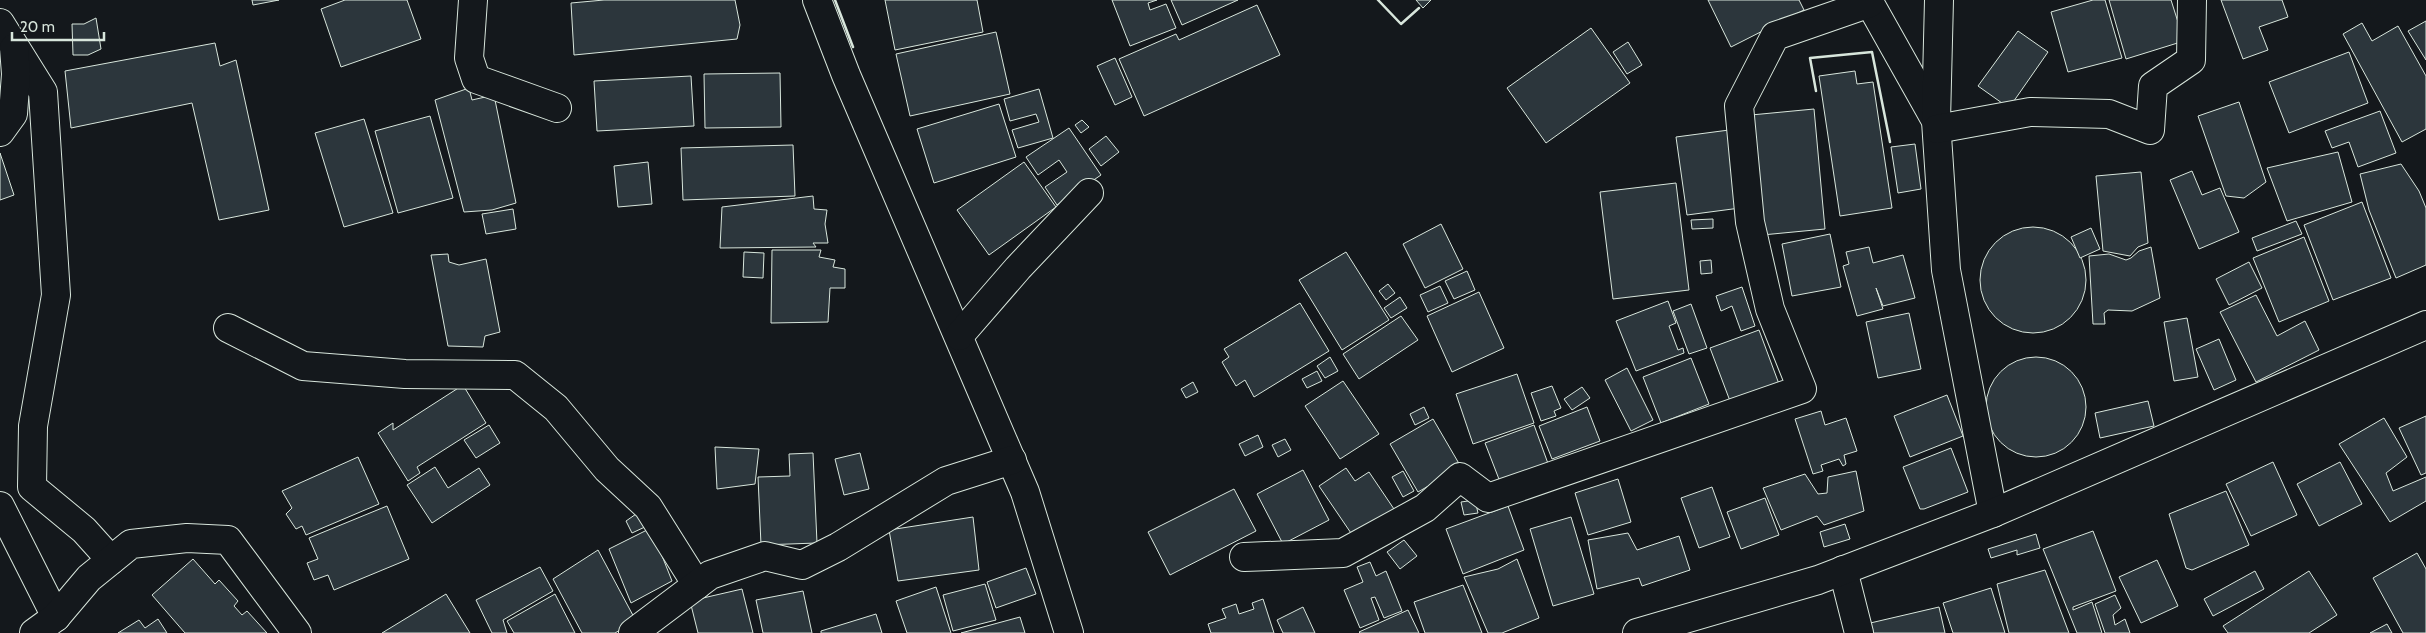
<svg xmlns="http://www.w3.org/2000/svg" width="2426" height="633" font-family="Cabin,sans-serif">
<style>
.building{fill:#2c363c;stroke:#d8e6dc}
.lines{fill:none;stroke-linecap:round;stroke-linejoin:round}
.street-casing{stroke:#d8e6dc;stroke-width:30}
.street{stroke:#14181c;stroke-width:28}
.wall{stroke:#d8e6dc;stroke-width:2.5}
</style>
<rect width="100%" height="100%" fill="#14181c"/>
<g class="building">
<polygon points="252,0 279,0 253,5"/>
<polygon points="345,0 407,0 421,39 341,67 321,9"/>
<polygon points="604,0 735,0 740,25 737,39 574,55 571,3"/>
<polygon points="885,0 977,0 983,32 895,50"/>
<polygon points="1112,0 1157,0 1148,3 1150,10 1166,4 1176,28 1130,46"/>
<polygon points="1171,0 1238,0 1182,25"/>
<polygon points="1416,0 1431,0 1423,8"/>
<polygon points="1708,0 1799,0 1804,10 1731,47"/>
<polygon points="2093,0 2105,0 2122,58 2068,72 2051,12"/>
<polygon points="2109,0 2171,0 2184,41 2126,59"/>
<polygon points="2221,0 2282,0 2288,17 2259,27 2268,50 2243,59"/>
<polygon points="1257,5 1280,55 1144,116 1119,59 1176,34 1179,40"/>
<polygon points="96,18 101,49 88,55 73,55 72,24 84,24"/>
<polygon points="2426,21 2426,60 2408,31"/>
<polygon points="2362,23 2372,41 2398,26 2426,76 2426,129 2402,142 2343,34"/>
<polygon points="1591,28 1630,83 1546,143 1507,88"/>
<polygon points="2018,31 2048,52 2009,108 1978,86"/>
<polygon points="996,32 1010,94 910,116 896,54"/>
<polygon points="1628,42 1642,65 1627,74 1613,52"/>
<polygon points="215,43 220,66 236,60 269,210 219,220 192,103 71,128 65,71"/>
<polygon points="2349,52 2368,103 2289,133 2269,82"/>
<polygon points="1115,58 1132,97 1115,105 1097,66"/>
<polygon points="1855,71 1857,84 1873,82 1892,208 1840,216 1819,76"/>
<polygon points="780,73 781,127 705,128 704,74"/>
<polygon points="691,76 694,126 597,131 594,81"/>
<polygon points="469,88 472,100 494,95 516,203 492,210 464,212 435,100"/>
<polygon points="1039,89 1053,138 1018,148 1012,130 1039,122 1036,114 1010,121 1004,99"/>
<polygon points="2239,102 2266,182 2244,198 2226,196 2198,116"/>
<polygon points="999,104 1016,157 934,183 917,129"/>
<polygon points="1814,109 1825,229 1762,235 1751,115"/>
<polygon points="2380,111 2396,153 2358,167 2349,142 2332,148 2325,131"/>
<polygon points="430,116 453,198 398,213 375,131"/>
<polygon points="364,119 393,213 344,227 315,133"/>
<polygon points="1082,120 1089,127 1081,133 1075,125"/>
<polygon points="1069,128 1101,175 1057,205 1045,187 1067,172 1059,160 1038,175 1026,157"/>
<polygon points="1729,130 1740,208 1687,215 1676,137"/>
<polygon points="1106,136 1119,152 1101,166 1089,149"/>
<polygon points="1915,144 1921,189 1898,193 1891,147"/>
<polygon points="793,145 795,196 683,200 681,148"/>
<polygon points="2338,152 2352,202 2287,221 2267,168"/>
<polygon points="0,153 14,195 0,200"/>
<polygon points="648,162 652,204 618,207 614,166"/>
<polygon points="1024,162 1056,207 989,255 957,210"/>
<polygon points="2401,164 2419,191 2426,208 2426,265 2396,278 2369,210 2360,174"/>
<polygon points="2192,171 2202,195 2220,188 2239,232 2199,249 2170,180"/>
<polygon points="2141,172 2148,243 2138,247 2130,256 2103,251 2096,176"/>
<polygon points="1676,183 1689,290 1613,299 1600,192"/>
<polygon points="813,196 814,209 827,210 825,224 828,243 813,243 816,247 720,248 722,207"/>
<polygon points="2362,202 2391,278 2333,300 2304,225"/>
<polygon points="513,209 516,229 486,234 482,214"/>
<polygon points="1713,219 1713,228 1692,229 1691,220"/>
<polygon points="2296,221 2302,234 2257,251 2252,238"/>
<polygon points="1441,224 1463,269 1425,288 1403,244"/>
<circle cx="2033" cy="280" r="53"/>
<polygon points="2091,228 2100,249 2080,258 2071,237"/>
<polygon points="1830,234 1841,287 1792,296 1782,244"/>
<polygon points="2304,237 2329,301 2279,322 2253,258"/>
<polygon points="1869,247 1873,263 1903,255 1915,298 1883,306 1876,288 1883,309 1857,316 1843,266 1849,264 1846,252"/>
<polygon points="2151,247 2160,298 2132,311 2108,310 2104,313 2105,324 2093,324 2089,256 2109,254 2126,260 2131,258 2139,251"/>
<polygon points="772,250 821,250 819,257 835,260 833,267 845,269 845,288 830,288 828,322 771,323"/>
<polygon points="744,252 764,253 763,278 743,277"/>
<polygon points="1346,252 1389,320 1342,350 1299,280"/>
<polygon points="448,254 449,262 459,265 486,259 500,332 485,336 483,347 448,346 431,255"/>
<polygon points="1711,260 1712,273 1701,274 1700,261"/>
<polygon points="2249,262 2262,288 2229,305 2216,279"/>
<polygon points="1467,271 1475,290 1454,299 1445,281"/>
<polygon points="1388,284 1395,293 1386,300 1379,291"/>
<polygon points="1440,286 1448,303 1428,312 1420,295"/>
<polygon points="1742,287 1755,326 1741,331 1732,306 1721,311 1716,296"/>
<polygon points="1479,292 1504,348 1452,372 1427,316"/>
<polygon points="2256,295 2277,336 2305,321 2319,350 2256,382 2220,312"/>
<polygon points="1400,297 1407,308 1391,318 1384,308"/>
<polygon points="1668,301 1676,323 1669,326 1678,350 1683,348 1684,353 1636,371 1616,321"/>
<polygon points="1300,303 1329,351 1254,397 1245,380 1236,386 1222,362 1229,357 1224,349"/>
<polygon points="1691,304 1707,348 1689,354 1673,311"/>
<polygon points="1909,313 1921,369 1878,378 1866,322"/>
<polygon points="1401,316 1418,340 1359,379 1343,354"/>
<polygon points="2187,318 2198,377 2174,381 2164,322"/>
<polygon points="1759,330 1779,384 1730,401 1710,348"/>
<polygon points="2219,339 2236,380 2214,390 2196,349"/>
<circle cx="2036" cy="407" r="50"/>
<polygon points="1330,357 1338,371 1325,378 1317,366"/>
<polygon points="1691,358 1709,404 1661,423 1643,377"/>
<polygon points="1627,368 1653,420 1631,431 1605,380"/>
<polygon points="1317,371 1322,381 1307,388 1302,379"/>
<polygon points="1517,374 1534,423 1473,444 1456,394"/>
<polygon points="1343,381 1379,434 1340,459 1305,406"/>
<polygon points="1193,382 1198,392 1186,398 1181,389"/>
<polygon points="463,385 486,423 417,467 420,473 408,481 378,433 393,423 393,430"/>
<polygon points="1552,386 1561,408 1554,411 1556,416 1541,421 1531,393"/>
<polygon points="1582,387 1590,398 1572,410 1564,399"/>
<polygon points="1947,395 1963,436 1910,457 1894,416"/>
<polygon points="2148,401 2154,426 2100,438 2095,413"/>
<polygon points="1424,407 1429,418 1415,425 1410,414"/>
<polygon points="1587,407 1600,441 1552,459 1539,426"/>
<polygon points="1821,411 1825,425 1846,418 1857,451 1844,455 1846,464 1843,466 1839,459 1821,465 1823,471 1813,474 1795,419"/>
<polygon points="2426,416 2426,473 2421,475 2399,428"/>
<polygon points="2384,418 2407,457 2386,473 2393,491 2426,477 2426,501 2390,522 2339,444"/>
<polygon points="1433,419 1461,467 1418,492 1390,444"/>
<polygon points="489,425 500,443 476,458 464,440"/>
<polygon points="1534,425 1550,469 1502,487 1485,443"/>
<polygon points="1258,435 1263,447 1245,456 1239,444"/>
<polygon points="1285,439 1291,450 1278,457 1272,445"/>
<polygon points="715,447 759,449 755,484 717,489"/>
<polygon points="1951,448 1968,492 1924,509 1920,509 1903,467"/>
<polygon points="813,453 817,543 761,545 758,477 790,476 789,454"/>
<polygon points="860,453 869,489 844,495 835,459"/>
<polygon points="358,457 379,504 306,535 302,526 296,529 286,514 292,508 282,491"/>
<polygon points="2273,462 2297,515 2251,536 2226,484"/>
<polygon points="2340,462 2362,504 2319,526 2297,484"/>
<polygon points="435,467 448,488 479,468 490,485 432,523 407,485"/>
<polygon points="1346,468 1355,481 1369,472 1396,512 1355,539 1319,486"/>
<polygon points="1303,470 1329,520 1283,544 1257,494"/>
<polygon points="1403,471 1414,491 1403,497 1392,477"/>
<polygon points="1856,471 1864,511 1824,525 1817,516 1781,530 1763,488 1805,474 1818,494 1827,493 1828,477"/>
<polygon points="1618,479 1631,522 1588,535 1575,493"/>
<polygon points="1712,487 1730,537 1699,548 1681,498"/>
<polygon points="1234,489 1256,531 1170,575 1148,532"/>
<polygon points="2226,491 2249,545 2192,570 2186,568 2169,514"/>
<polygon points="1765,498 1779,535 1741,549 1727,512"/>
<polygon points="1475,500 1478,513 1464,515 1461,502"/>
<polygon points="387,506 409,559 334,590 328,575 314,580 307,563 318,559 309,538"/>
<polygon points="1508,506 1524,550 1463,574 1446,529"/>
<polygon points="639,512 647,526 632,533 626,521"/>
<polygon points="973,517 979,570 898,581 889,530"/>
<polygon points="1571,517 1594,594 1553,606 1530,529"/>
<polygon points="1845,524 1850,539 1824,547 1820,532"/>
<polygon points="651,528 672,581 631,603 609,549"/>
<polygon points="2093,531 2116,591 2073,607 2073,610 2092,602 2102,633 2077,633 2043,549"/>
<polygon points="1628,533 1637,550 1679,536 1690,570 1642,586 1639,578 1597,589 1588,540"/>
<polygon points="2036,534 2040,548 2017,555 2017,550 1991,558 1988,549"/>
<polygon points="1404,540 1417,556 1400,569 1387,552"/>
<polygon points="598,550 636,621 615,633 582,633 553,579"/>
<polygon points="2417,553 2426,569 2426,633 2403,633 2373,578"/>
<polygon points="193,559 215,584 219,580 238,601 234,606 242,615 247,611 267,633 185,633 152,595"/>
<polygon points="1517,559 1539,618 1502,633 1488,633 1464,577 1498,569"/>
<polygon points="2157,560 2178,606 2141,623 2119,577"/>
<polygon points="1370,562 1376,576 1386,571 1402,611 1384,618 1375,597 1371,598 1379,620 1360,628 1344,590 1363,582 1357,567"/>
<polygon points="540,567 553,591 503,620 507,633 492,633 476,600"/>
<polygon points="1026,568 1036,594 996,608 987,582"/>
<polygon points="2045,570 2069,633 2009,633 1997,584"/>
<polygon points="2255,571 2264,589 2213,616 2204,599"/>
<polygon points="2309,571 2337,615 2309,633 2228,633 2223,626"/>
<polygon points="985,584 996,620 953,631 943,595"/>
<polygon points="1463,585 1482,633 1425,633 1414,602"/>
<polygon points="936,587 951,633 907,633 896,601"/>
<polygon points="1991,588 2005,633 1953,633 1943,603"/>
<polygon points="742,589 753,633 698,633 690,601"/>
<polygon points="803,591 812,633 763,633 756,600"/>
<polygon points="446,594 470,633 382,633"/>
<polygon points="555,594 575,633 514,633 507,621"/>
<polygon points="2115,595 2121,608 2113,615 2115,625 2125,619 2130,633 2105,633 2095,604"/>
<polygon points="1263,599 1274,633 1211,633 1208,624 1226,618 1222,609 1236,604 1239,614 1254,609 1252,603"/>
<polygon points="1303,607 1315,633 1283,633 1277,620"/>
<polygon points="1939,607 1945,633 1868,633 1866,624"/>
<polygon points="1408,610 1419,633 1360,633 1359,632"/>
<polygon points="876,614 882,633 821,633 821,631"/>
<polygon points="1020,617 1025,633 961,633"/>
<polygon points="158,619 167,633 118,633 139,620 145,628"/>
<polygon points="2387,624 2392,633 2370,633"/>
</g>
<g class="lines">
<g class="street-casing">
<g id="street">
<polyline points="473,0 469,58 476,79 557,108"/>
<polyline points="817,0 846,75 1025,492 1069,633"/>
<polyline points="1868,0 1936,121 1946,270 1993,513"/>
<polyline points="0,23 43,92 56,295 33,426 32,487 84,530 111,560"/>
<polyline points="1936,121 1939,0"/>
<polyline points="1937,129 2030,112 2109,114 2150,130 2153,86 2191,60 2192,0"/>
<polyline points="0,132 13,114 16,74 14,48"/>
<polyline points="228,328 303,366 405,374 515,375 556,408 607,469 648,507 697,585"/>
<polyline points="959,336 1018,268 1089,193"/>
<polyline points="0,506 56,617"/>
<polyline points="1244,557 1343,553 1425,508 1460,477 1488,498 1802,389 1770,309 1750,222 1739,106 1775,36 1870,3"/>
<polyline points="1843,570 1859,633"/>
<polyline points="34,633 56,617 89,578 131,544 187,538 228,540 297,633"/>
<polyline points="633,633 710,575 765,556 802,565 838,547 946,481 1012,460"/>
<polyline points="1637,633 1818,580 1993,513 2426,325"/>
</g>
</g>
<use href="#street" class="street"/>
<g class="wall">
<polyline points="835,0 853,47"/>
<polyline points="1378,0 1401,24 1419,8"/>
<polyline points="1816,91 1810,58 1872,52 1890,142"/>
</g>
</g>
<path d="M12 32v8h92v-8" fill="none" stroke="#d8e6dc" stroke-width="2.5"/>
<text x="20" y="32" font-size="15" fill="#d8e6dc" stroke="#14181c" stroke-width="4" paint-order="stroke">20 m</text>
</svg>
